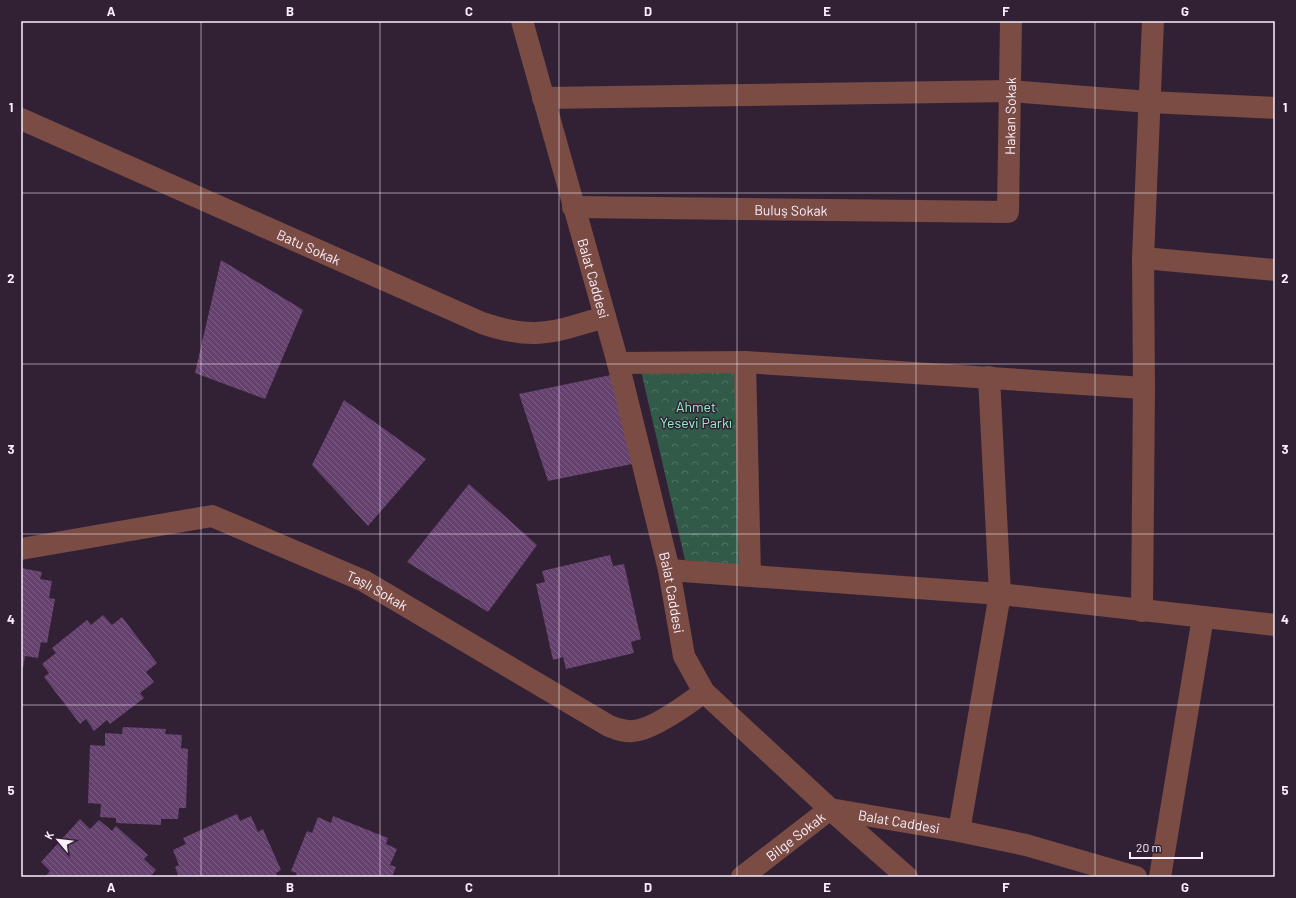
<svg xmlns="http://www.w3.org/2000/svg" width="1296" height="898" font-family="Barlow,sans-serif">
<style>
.park{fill:url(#park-crowns)}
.building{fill:url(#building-back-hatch)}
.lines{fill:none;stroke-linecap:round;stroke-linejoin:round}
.minor{stroke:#7a4c43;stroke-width:22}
.grid{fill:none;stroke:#f9eefc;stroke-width:1;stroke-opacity:0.55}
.labels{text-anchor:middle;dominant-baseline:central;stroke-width:3;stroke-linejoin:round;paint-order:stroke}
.street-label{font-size:14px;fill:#f9eefc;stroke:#322135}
.park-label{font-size:14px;fill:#91f2c5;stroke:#322135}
.neatline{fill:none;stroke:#f9eefc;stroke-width:1.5}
.grid-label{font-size:13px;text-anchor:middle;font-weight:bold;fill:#f9eefc}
</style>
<defs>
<pattern id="park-crowns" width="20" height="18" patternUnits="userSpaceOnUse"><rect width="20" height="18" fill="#315b48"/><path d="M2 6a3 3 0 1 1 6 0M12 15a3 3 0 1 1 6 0" fill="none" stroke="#507363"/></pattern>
<pattern id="building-back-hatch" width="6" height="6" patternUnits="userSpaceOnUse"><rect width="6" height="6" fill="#65416d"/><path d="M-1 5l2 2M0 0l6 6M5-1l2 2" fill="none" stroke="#7c5d83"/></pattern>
</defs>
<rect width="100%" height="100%" fill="#322135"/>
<polygon class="park" points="738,369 744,566 685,560 641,371"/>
<g class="building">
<polygon points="221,260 303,310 265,399 195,373"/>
<polygon points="611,375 637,463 548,481 519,394"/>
<polygon points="344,400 426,459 368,526 312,465"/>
<polygon points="469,484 537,545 488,612 407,562"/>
<polygon points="610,555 613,566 624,564 641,639 631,642 634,653 566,669 563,657 553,660 536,584 545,582 542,571"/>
<polygon points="21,568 42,572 40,579 52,581 49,598 55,599 47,643 41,642 38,658 25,656 23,668 21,668"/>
<polygon points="103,615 112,625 122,617 157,663 146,672 154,682 140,693 144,698 110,724 107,720 94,731 86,719 80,724 44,677 49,673 42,664 56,653 52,648 87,620 91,625"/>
<polygon points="123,727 166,729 165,734 182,735 181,748 188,749 186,808 179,808 178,819 161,819 161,825 116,823 116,818 100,817 101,804 88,803 90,745 105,746 105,733 122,734"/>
<polygon points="237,814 240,821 251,816 258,832 263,829 281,870 276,873 278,877 179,877 175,867 179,865 173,850 186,844 183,838"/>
<polygon points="333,816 388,838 386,844 397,849 390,865 396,867 392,877 295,877 297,873 291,871 307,831 312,833 318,817 331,823"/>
<polygon points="80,819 90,829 99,820 112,831 116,826 148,855 144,859 156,870 150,877 45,877 50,871 41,862"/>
</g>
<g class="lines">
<g class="minor">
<path id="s1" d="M522 21 618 363 669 570 684 656 704 692 830 809 959 831 1026 845 1136 877"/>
<polyline points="543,98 1010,91 1149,102 1275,108"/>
<path id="s2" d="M21 119 482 323C534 341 554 332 605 317"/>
<path id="s3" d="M573 207 1008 212 1011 21"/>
<polyline points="1143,258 1275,270"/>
<polyline points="745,362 750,575"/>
<polyline points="618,363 745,362 1144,388"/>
<path id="s4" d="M21 549 212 516 364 581 609 726C617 729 624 732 633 731 652 730 688 704 704 692"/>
<polyline points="669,570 1000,594 1275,625"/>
<polyline points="1142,611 1144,388 1143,258 1153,21"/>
<polyline points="959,831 1000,594 989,377"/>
<path id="s5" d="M742 877 830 809 907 877"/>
<polyline points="1160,877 1203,617"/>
</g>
</g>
<path class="grid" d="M201 21V877M380 21V877M559 21V877M737 21V877M916 21V877M1095 21V877M21 193H1275M21 364H1275M21 534H1275M21 705H1275"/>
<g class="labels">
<g class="street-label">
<text stroke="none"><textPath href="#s3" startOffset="531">Hakan Sokak</textPath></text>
<text stroke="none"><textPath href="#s3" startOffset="218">Buluş Sokak</textPath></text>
<text stroke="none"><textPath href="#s2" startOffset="315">Batu Sokak</textPath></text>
<text stroke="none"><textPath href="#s1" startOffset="267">Balat Caddesi</textPath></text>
<text stroke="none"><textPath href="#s4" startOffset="375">Taşlı Sokak</textPath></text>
<text stroke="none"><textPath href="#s1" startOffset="591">Balat Caddesi</textPath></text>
<text stroke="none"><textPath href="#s1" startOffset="939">Balat Caddesi</textPath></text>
<text stroke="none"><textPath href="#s5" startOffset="67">Bilge Sokak</textPath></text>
</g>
<g class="park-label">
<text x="696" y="406">Ahmet<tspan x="696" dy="16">Yesevi Parkı</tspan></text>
</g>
</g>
<rect width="1296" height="898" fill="none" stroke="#322135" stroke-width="44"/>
<g transform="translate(58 840) rotate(298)" stroke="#322135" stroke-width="3" paint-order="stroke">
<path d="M0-3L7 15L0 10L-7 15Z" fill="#f9eefc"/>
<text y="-6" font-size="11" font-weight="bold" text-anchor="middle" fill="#f9eefc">K</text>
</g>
<path d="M1130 852v6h72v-6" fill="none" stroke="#f9eefc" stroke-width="2"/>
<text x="1136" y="852" font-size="12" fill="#f9eefc" stroke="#322135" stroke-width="3" paint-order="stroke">20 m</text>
<rect x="22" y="22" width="1252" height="854" class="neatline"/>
<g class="grid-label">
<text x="111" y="16">A</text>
<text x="290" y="16">B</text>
<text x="469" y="16">C</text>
<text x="648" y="16">D</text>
<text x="827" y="16">E</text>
<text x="1006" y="16">F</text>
<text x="1185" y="16">G</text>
<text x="11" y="112">1</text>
<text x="1285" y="112">1</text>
<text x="11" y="283">2</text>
<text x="1285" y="283">2</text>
<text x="11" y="454">3</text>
<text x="1285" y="454">3</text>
<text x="11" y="624">4</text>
<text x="1285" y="624">4</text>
<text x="11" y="795">5</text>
<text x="1285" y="795">5</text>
<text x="111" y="892">A</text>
<text x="290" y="892">B</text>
<text x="469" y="892">C</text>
<text x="648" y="892">D</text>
<text x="827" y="892">E</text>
<text x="1006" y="892">F</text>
<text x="1185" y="892">G</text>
</g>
</svg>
